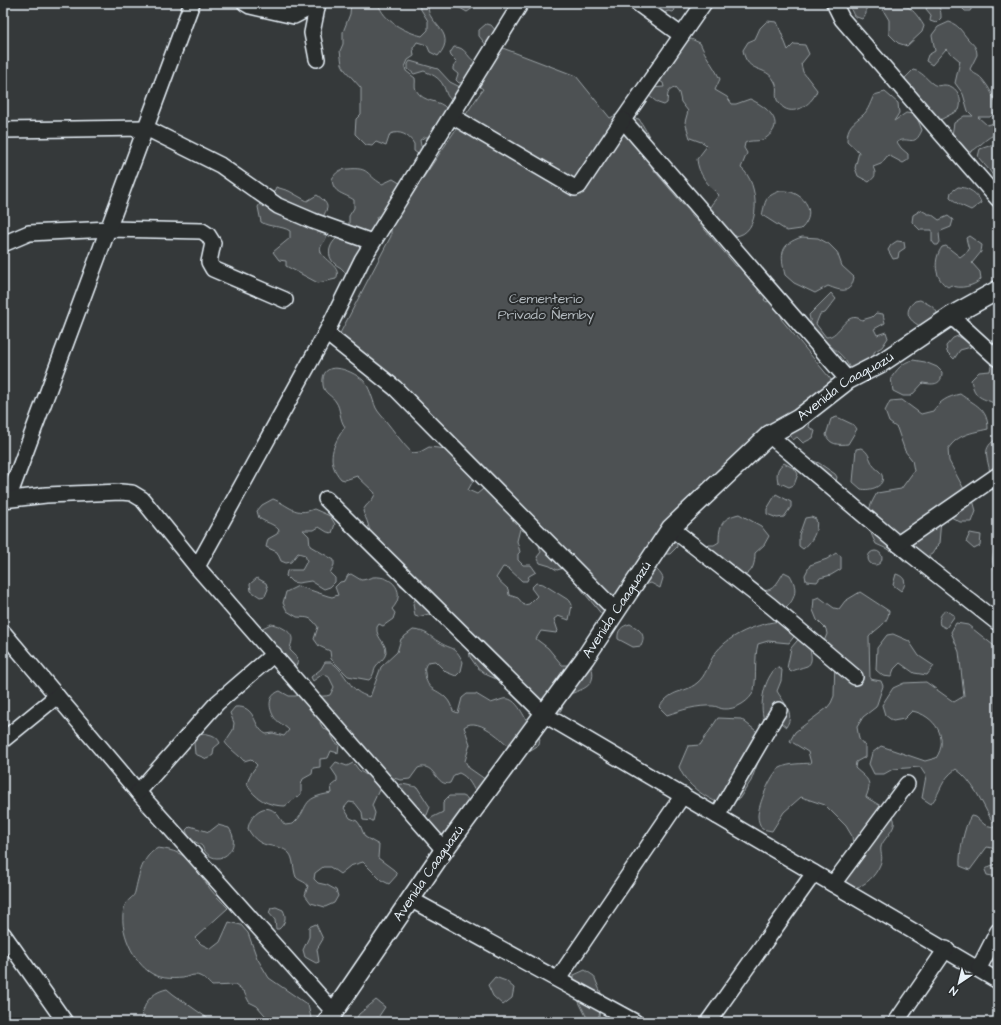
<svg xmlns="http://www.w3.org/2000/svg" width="1001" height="1025" font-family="'Architects Daughter',sans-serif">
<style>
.green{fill:#4d5152;stroke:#9aa1a5;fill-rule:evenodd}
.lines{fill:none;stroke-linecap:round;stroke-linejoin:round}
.minor-casing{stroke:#e8f1f8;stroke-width:18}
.tertiary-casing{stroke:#e8f1f8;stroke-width:21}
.minor{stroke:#2a2d2e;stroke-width:15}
.tertiary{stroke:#2a2d2e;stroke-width:18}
.labels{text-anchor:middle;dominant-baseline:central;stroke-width:4;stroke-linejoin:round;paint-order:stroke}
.park-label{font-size:14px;fill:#b2b9be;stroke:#2a2d2e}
.street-label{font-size:14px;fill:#e8f1f8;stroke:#2a2d2e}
</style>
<rect width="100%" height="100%" fill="#35393a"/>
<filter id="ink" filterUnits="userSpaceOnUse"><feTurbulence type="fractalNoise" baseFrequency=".025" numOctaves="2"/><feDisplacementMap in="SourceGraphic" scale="8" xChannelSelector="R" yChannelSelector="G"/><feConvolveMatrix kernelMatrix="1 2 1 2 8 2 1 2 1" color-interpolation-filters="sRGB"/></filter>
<g filter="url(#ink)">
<g class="green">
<path d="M351 3H378C383 21 405 32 422 36L428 30V21L417 3H430C420 22 461 30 438 56L430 52 427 45 417 42 413 48 414 56 408 60 405 67 406 71 415 78C416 82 414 86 416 90 424 104 440 99 447 109 450 113 452 119 454 123L446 137H425L420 140 421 146 425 150 422 157 414 151V144C409 135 400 130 390 134L386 146 376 142 372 146 366 145 355 134 356 119 361 114V88L345 70 342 64 340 51 343 44V32L350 14Z"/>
<polygon points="452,3 491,3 485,7 479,4 467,12 460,8 453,7"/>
<polygon points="654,3 672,3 675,10 673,12 668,11 660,15"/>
<polygon points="848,3 861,3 866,8 866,14 862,19 854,16"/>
<path d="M887 3C907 3 913 8 924 26L922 32 907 46 898 43 889 34V20L883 10Z"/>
<path d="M932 3C940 5 941 10 941 18L936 23 930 21 931 15 926 9 928 4Z"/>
<polygon points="962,3 972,3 973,6 970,11 965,11 961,7"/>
<path d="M767 21 777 22 788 50 794 44 805 45 809 54 801 64 803 72 817 90C814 102 796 116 784 108 781 106 779 103 777 100 775 94 778 88 775 82 766 64 747 75 743 50L748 42 755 39 760 28Z"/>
<path d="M949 22C959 25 961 31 968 39 972 44 977 46 977 55L970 69C974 75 978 74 982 79 989 87 997 100 996 111L990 117H978L987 125 998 122V134C985 136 979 150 967 153L952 135 954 123 964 116H973L968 111 963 94 955 83 960 61 946 49 932 65 926 61 928 55 935 51 932 35 938 27Z"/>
<path d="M486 24 491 25 496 31V40L500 47 576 76 610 118 616 115 639 119C646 131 657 145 650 159L652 168 736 266C746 265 748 274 751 282H755L758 285V291L765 290 767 294 764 300 767 302 771 300 783 314 781 319 838 388 808 413 811 418 809 427 815 431 813 438 803 443 797 437 793 440 789 435 782 434 697 505 698 512 693 519 684 523 678 521 664 535C671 536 677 540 677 547L670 554H665L658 550 656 545 643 562C652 565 659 570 663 578L660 588 651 583 639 587 634 582 632 577 603 616 564 568 557 570 550 566 540 563 537 557 541 552 539 546 543 543 535 537 533 531 527 533 520 529 517 541 520 552 518 554V560L523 565H531L536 572 529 576 527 581H522L508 568 503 567 496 578 508 589 509 595 518 598 524 605 529 604 537 596 531 588 536 583 543 584 570 601 572 605 569 620 558 616 554 619 558 631 556 633 541 631 536 639 548 648 562 665H569L574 657 578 656C585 657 590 661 592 668 597 690 577 689 565 697 563 701 563 707 561 710 556 719 545 718 537 713L535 696 527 688 516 683 501 681 487 675 477 667 470 657 468 640 450 622 439 619 432 613 418 617 415 616 413 604 416 597 400 585 401 569 397 566 382 560 378 553 379 547C369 539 371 534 368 524 367 520 364 515 363 511 366 503 374 501 375 493L357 476 345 480 341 479C325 461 333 444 345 427 339 419 341 409 336 402 332 395 324 394 323 385 320 358 350 369 363 380 370 387 372 399 376 408 378 412 382 416 385 420 394 431 402 443 412 453L420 452 429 447 447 449 335 343 391 236V226L382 217 377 216 376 218 380 223C373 241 360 233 349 226V216L354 208V200C344 193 333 194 332 179 336 172 340 169 348 169 370 167 365 174 382 184L393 179 408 188V194L403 199 405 205 483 89 470 80 459 83 456 80 458 74 453 70V67L457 62 451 56 450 53 454 47C466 47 466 56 475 62L479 61 486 51 487 46 479 36V30ZM471 472 518 516 517 519 513 521 510 512 498 504 495 495 483 489 477 494 468 490 473 481Z"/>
<path d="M691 39 700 43C705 56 714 66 720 79L715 90 727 97 732 104H736L750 99C765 106 788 122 766 138 759 143 751 139 745 143L744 148 747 153 741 168C760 182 762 236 734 236L710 213 711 205 719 195C708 185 698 174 697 159L707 146 704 143 690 138 685 122 688 111 681 102 679 93 675 88C666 90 668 96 667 103L664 105 658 103 648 95 652 88 664 87 663 83 656 79 686 42Z"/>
<path d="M410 61 438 69 450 82 462 88 453 101C445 96 447 92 443 85 439 77 431 74 424 71L414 74 408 69V64Z"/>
<path d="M913 70C923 72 925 78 933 84 938 87 940 85 944 85 958 85 963 100 959 110L940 120 905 86V78Z"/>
<path d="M885 92 898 103 899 113 894 121 906 113 913 114 918 120 922 130C914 149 909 135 897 142L901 148 908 154V160L903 163 888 155 881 164 873 167C877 175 875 177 869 182L858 176 855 168 859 152 847 141C847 126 853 123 863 115 868 111 871 101 874 95Z"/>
<polygon points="989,146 998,146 998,184 990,171 978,157 980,149"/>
<path d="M276 187 289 191 307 201 317 195C336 209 322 209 323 222 323 228 327 232 326 238 325 241 322 244 321 246 316 260 344 264 336 279L318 283 286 266V261L279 260 273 252 290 238V231C281 225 270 228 261 222L258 207 261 202 273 194Z"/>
<path d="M958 187C968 187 979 194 981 203L971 210 958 204 950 197 951 192Z"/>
<path d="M780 191C801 189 820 211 801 229L787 231 762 215C766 200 764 197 780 191Z"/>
<polygon points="921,210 928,214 931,214 939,220 948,216 953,220 951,227 941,231 939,233 940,242 938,245 935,245 932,241 932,230 920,230 912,222 913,215"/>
<path d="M341 235 363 238 368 262 365 270 348 278C346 275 345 272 343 270 341 267 337 266 335 264 324 254 331 241 341 235Z"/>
<path d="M969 236 982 245 981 252 972 263 980 272 981 279C975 286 959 290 951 285L948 287C934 279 933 259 942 247L946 246 960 257 969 250 966 238Z"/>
<path d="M802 237 818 238 829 244 837 252 842 266 854 277C851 295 841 291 828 286L815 293 794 283 785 275C780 254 780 244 802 237Z"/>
<polygon points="897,241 904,242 905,248 899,252 898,258 893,259 888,250 891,245"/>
<path d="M831 293 836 299 825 313 820 314 816 324 826 337C841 337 845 309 862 320L872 317 876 313 883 314 885 323 874 329 877 335 886 332 888 338 882 347 874 352V359L850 369C845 356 836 351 826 342H824L810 327 811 324 809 315Z"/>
<path d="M920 300C930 305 939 308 938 320L920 326C908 320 903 311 915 301Z"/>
<polygon points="958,336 968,342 971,347 960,350 954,359 947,352 946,346 953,338"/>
<path d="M998 359V405C982 397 975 400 971 380L979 372 990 371 992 361Z"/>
<path d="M913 360 925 362 937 367 942 372C942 385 934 385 923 383L911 396H903L893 391 891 378C897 370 902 362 913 360Z"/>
<path d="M960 394C975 405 988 408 988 429 971 433 958 434 948 449L949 461 965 491 973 500 976 511 972 522H960L951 517 941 520 939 543 932 554 915 563 905 562 896 553 876 544C865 523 865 513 877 493L901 489 914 471 912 460 905 451 897 428 889 422 885 411 890 401 902 400 921 414 933 411C940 401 947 397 960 394Z"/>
<path d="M837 417 854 425 857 429 848 444C838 445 830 445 826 435L831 419Z"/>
<path d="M998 438V490L989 489C989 484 991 478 990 473 988 458 980 448 998 438Z"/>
<path d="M861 448C869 452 869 458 873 465 875 469 880 470 882 475 886 487 869 491 861 489L853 482 856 449Z"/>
<polygon points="813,461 819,463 835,474 837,477 836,482 810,462"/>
<path d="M784 463 795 469 798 474 794 485 789 487 778 482C776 474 777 468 784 463Z"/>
<polygon points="776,494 791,502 791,507 784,517 777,518 767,514 767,509"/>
<path d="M273 499C289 505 295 517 314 509L330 516 335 524 332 533 327 532 319 527 314 530H303L309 536 310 546 334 560V565L330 573 335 578V582L330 587 324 589 311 581 298 583 292 582 286 576 287 571 289 570H302L307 561 305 555 298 553 291 562 286 563 281 561 277 552 266 547 268 539 277 534 279 530C273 523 266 523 259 518L257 511 262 505Z"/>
<path d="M739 514 761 526 769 536 764 545 755 553C755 563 753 573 743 576L703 545H714L719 542C719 525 722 518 739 514Z"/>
<path d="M811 517 816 519C819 530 812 542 803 549L799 546V535L805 518Z"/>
<polygon points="970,533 981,535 980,546 974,549 966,542"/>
<path d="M997 545H998V576C991 565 991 557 997 545Z"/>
<circle cx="875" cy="558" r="7"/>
<polygon points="836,553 841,556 841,569 831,575 820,578 817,582 806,581 805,575 810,565 827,559"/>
<path d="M784 572 790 575C799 590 795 600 783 611L762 590C773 593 779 580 784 572Z"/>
<path d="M351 574 361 580C365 580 369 578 373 577 393 575 407 593 392 609L395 613 393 619 383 626 379 624 377 627C375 639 390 644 385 656 383 660 378 663 376 666 374 671 373 677 369 680L348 676 331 659 330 651 319 646 314 639 318 627C310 616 309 618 297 617L287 611 283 603 286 592 298 586 328 596 332 597 338 595 335 587 340 582 345 581 348 575Z"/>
<path d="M896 574C906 577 907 584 901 591L893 585Z"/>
<polygon points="257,578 266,583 268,589 265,596 260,597 251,591 250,584"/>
<path d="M860 592 889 611C888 625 876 628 869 637L870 679 881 681 883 686 876 707 863 717 857 727 859 739 865 746V757L856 762 855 768C867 779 873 780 866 797 873 802 889 809 893 817 899 828 883 838 881 847 880 852 883 857 881 862 876 878 857 895 841 885L853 847 852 836 846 826 825 805 801 797 784 812 772 831 762 829C760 825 758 821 758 816 758 806 771 773 780 768 789 763 801 764 811 763L808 752 790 741 795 732 827 708 831 703 834 696 835 657 823 644 827 634 826 629 817 620 813 610 814 599 819 597 834 608 839 609 845 601Z"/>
<path d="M946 610 954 615V617L946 628 940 625C938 619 941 613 946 610Z"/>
<path d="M781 621 796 634 789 643 768 641 758 644C754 659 757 675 754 690 751 701 735 710 724 709 720 709 717 706 713 706 697 705 682 710 667 715L659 707C674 687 682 695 697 683 706 676 708 664 714 655 727 635 759 623 781 621Z"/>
<path d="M956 623 968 625 998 649V821H992C982 803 973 781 956 769 940 780 942 791 931 804L922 798 926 776 920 767 893 769 884 774H874L869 764 872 753 881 746 925 761 936 758C950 738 934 715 912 711L904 719 893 721 885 715 882 705 893 688 904 683 926 682 954 702 964 696 959 652 951 632Z"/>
<path d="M271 624C278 625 293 631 292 640 292 643 290 646 290 650L295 655 298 662 295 667 258 630Z"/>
<path d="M630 624C639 629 647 634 641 646L633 647 618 639C617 630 622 626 630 624Z"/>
<path d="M413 630C427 631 429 636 439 642 453 651 454 644 463 662L461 671 456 676 446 672 435 661 428 662C425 666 424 668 425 673 427 692 435 687 446 698 450 702 451 706 453 711L458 713 462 698 467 694H476L491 703C495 702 499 700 503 699 515 696 522 713 527 721 530 728 537 732 540 739L539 745 519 757C509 746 479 714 464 727L470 744 465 761 469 768 492 784 476 793C471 784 468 777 459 773L454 775 450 783C436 788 435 761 418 768L410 779 401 780 393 778 390 781 322 717 320 723 323 728 330 732 335 742 339 745 338 753 331 751 328 758 320 759V767L313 768 312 774 303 779 301 785V794L285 806C269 806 254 799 247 784L250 775 257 765 251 759 244 761C240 756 227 747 225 742L233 730 234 723 230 713 235 707C257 705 252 727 266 734L273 733 284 736 289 730C284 725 277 722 274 717 268 707 268 695 280 691L289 696H296L299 694C309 694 321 698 330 695L334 687 329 677 323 674 313 681 311 677 321 669 325 662H331C348 673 348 692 370 697L381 667 397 652 401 639Z"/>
<polygon points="893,634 909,641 919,656 934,666 927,675 914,673 900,663 894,669 891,677 883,676 876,670 877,648 887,635"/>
<path d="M802 635 807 638C808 645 816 662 807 666 801 668 796 669 791 672L787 668 791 648Z"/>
<path d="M777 667 782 670 781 681 777 691C783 702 796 713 786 727L777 720H764C759 704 764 679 777 667Z"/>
<path d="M718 718 741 719 760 734V757L751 781 739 799 722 805C704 796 687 787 679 767L688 746 700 745Z"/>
<path d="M200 734C208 733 217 735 220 743L214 748 213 755 207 759 195 754 194 743Z"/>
<path d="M336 762 347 766 353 763C356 765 357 769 360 771 369 777 376 778 379 790L372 805 375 813 373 821 363 820 362 812 355 803 349 802 344 808 350 818 357 821 360 825 365 837 379 845 378 858 394 870 397 875 389 884 381 880 363 862 350 866 340 874 330 867H323L315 873 314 879 318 883 327 885 336 890 338 896 334 903 325 907 311 903 305 895 308 886C305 881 299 881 296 877 293 870 294 858 289 853 277 841 261 853 248 829 249 818 262 801 275 812 279 815 281 821 285 825L293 824C311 808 298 798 332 793L331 786 337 781V777L331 768Z"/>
<polygon points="402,784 417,787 430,807 427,815 418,820 394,786"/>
<polygon points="449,796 463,796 467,798 471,807 445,840 428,822 431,818 443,812 443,802"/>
<path d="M971 816 976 817 985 825 998 828V852L992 848 987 847 970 870 960 866C959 854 964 826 971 816Z"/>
<path d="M218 825 229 828C245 851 213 872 202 846 195 841 189 840 186 830L190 826 209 832Z"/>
<path d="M158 848C191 852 194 866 211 890 216 896 222 902 228 908L195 938 201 944 211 949 220 942 229 922 241 925 248 933 257 958 269 978 308 1005 312 1022H271L257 1006 249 1002 244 992 235 985 212 986C208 982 202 975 195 975 191 975 187 977 183 978 171 979 158 979 148 971 131 958 116 924 126 903 129 899 134 897 135 892 139 875 142 856 158 848Z"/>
<polygon points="998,864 998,877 987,875 985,870 990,866"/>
<path d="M276 907 283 910C287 917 285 924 279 929H276L275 920 269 913 271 908Z"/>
<polygon points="316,924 323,939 317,949 319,962 316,963 305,957 303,950 309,937 309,927"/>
<polygon points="585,970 594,976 603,998 598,1020 587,1018 575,994 574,975"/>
<polygon points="495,977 506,981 514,988 512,998 503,1005 493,996 488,985"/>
<path d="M167 989 173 994 213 1022H141C143 1005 149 993 167 989Z"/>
<polygon points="376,1000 385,1007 375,1022 354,1022 359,1014"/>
</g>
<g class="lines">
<g class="minor-casing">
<g id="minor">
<polyline points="245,3 250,6 294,16 317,4"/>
<polyline points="637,3 681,35"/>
<polyline points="704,3 623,120 848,380"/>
<polyline points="834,3 842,19 998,199"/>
<polyline points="317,59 312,33 318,3"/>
<polyline points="452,116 575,188 579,186 623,120"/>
<polyline points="3,130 146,128 220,165 278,206 313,221 372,242"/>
<polyline points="3,244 29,233 109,229 202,231 208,235 213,243 209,262 213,269 285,300"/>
<polyline points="951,316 998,359"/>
<polyline points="326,333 395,388 616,611"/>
<polyline points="769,435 898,544 998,623"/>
<polyline points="8,499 192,3"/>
<polyline points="326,499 545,715 998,981"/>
<polyline points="3,500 46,495 121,492 132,493 142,499 197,567 444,850"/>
<polyline points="671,528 771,606 855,677"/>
<polyline points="898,544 998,475"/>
<polyline points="197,567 326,333 362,260 521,3"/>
<polyline points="3,632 138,792 333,1011"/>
<polyline points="3,740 57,696"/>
<polyline points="138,792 217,703 274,654"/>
<polyline points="717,816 779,710"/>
<polyline points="833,884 907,784"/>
<polyline points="410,899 635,1022"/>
<polyline points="3,934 65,1022"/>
<polyline points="979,968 998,931"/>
<polyline points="558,979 683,795"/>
<polyline points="708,1022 814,873"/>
<polyline points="896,1022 946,949"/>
</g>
</g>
<g class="tertiary-casing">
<g id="tertiary">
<path id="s1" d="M327 1022 444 850 585 658 671 528 769 435 798 419 848 380 881 363 951 316 998 290"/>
</g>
</g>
<use href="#minor" class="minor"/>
<use href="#tertiary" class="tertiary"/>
</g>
</g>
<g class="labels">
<g class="park-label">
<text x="546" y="299">Cementerio<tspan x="546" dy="16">Privado Ñemby</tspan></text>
</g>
<g class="street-label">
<text stroke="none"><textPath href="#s1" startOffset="828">Avenida Caaguazú</textPath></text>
<text stroke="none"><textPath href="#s1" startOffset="504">Avenida Caaguazú</textPath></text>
<text stroke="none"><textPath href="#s1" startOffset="180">Avenida Caaguazú</textPath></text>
</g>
</g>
<rect width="1001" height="1025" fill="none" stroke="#2a2d2e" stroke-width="16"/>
<rect x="8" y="8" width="985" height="1009" fill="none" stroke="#e8f1f8" stroke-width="1.5" filter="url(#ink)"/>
<g transform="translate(959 983) rotate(215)" stroke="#2a2d2e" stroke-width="3" paint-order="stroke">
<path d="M0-3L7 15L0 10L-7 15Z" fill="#e8f1f8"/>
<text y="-6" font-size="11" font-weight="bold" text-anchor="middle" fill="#e8f1f8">N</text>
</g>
</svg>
